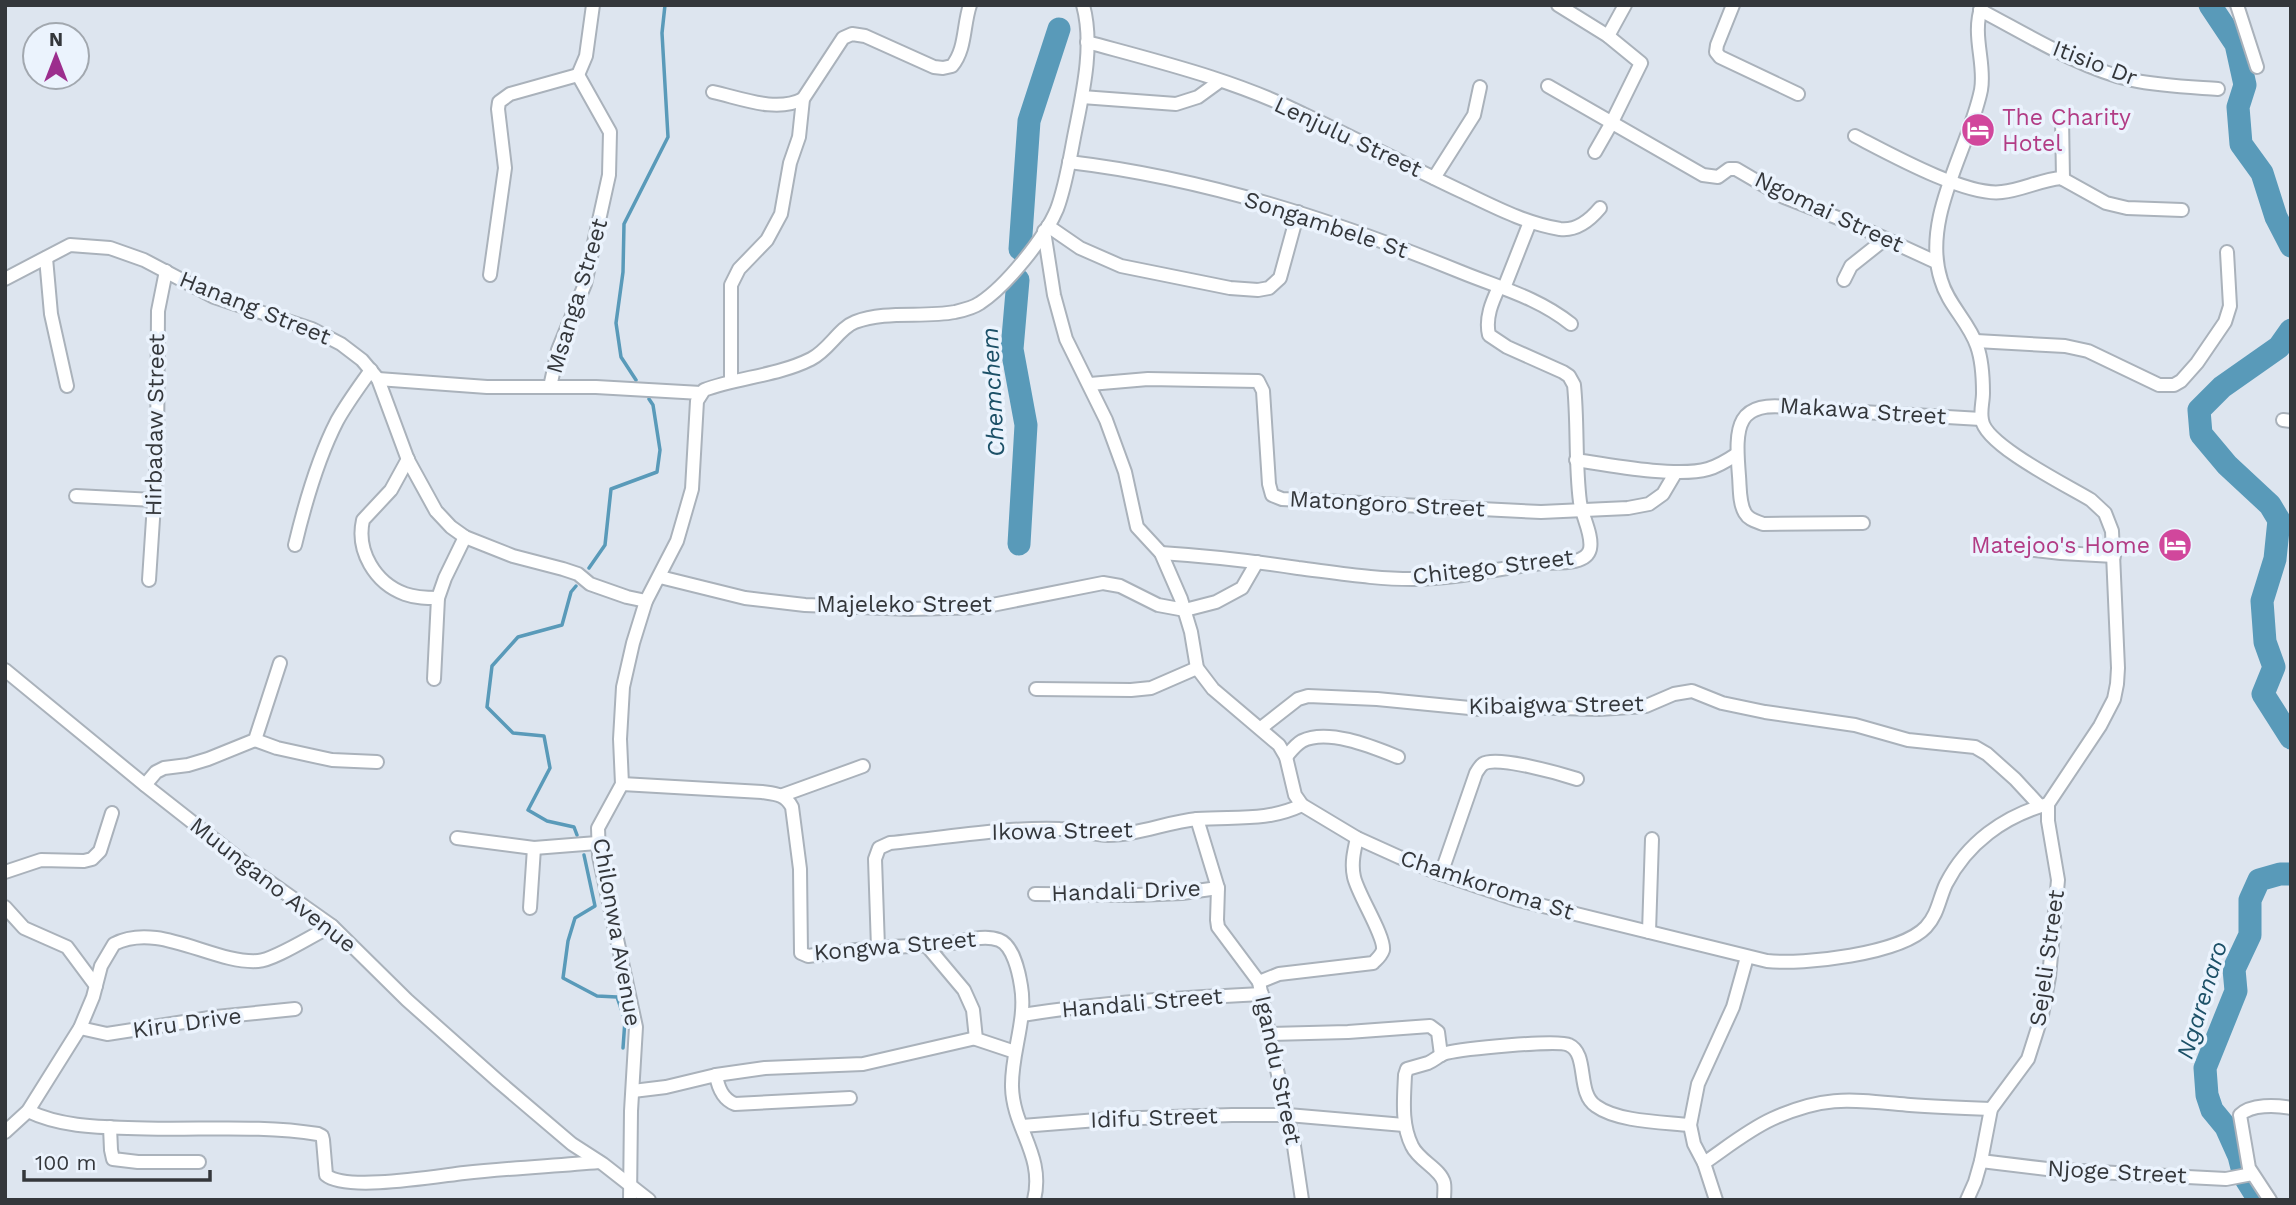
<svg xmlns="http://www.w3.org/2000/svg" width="2296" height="1205" font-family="'Work Sans',sans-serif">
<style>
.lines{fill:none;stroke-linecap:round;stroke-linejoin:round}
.stream{stroke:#599ab9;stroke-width:3.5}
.river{stroke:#599ab9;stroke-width:23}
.minor-casing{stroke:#aab2bb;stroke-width:16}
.minor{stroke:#fff;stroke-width:12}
.labels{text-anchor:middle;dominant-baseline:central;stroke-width:7;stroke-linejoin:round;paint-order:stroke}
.street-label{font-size:23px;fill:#34373b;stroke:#ebf3fd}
.hotel-label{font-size:23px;fill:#b23c85;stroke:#ebf3fd;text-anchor:start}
.water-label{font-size:24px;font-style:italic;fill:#1c5067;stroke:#ebf3fd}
</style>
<rect width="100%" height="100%" fill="#dde5ef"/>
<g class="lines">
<g class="stream">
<polyline points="636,380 621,357 616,323 623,272 624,224 668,137 662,33 665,5"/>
<polyline points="589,568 605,545 611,489 657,472 660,450 653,405 649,399"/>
<polyline points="576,586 571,592 562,625 518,637 492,666 487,707 513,733 544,736 550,768 528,810 547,821 574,827 577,835"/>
<polyline points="584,855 595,906 575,918 568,941 563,978 597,996 617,997 625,1020 623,1048"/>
</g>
<g class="river">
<polyline points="2210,5 2236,44 2245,85 2238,107 2241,144 2262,173 2276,217 2291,246"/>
<polyline points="1020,249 1029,121 1059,29"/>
<polyline points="1018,280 1012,349 1026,425 1019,544"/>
<polyline points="2291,330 2279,347 2222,387 2199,410 2201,434 2227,465 2270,505 2279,520 2275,559 2262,601 2265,642 2274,667 2263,694 2291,738"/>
<polyline points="2259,1200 2244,1176 2239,1156 2226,1127 2212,1110 2207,1095 2205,1068 2236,991 2234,969 2250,935 2250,900 2259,880 2280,874 2291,874"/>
</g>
<g class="minor-casing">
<g id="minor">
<polyline points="1558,5 1608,36 1641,63 1611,124 1595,152"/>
<polyline points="1733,5 1717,45 1716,52 1720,57 1798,94"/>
<polyline points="2237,5 2257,67"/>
<path d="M1980 10C2026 34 2082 69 2132 80 2160 86 2190 87 2218 89"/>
<polyline points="1608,36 1625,5"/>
<path d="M1087 42C1160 62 1235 80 1303 114 1356 139 1408 166 1461 191 1493 206 1524 223 1560 229 1576 231 1590 220 1600 208"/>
<polyline points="578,75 586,56 593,5"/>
<polyline points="1548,86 1703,175 1718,177 1729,169 1736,169 1784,197 1851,223 1936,262"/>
<path d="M713 92C741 98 776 113 803 99"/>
<polyline points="1082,97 1176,104 1198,97 1220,81"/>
<polyline points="2062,117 2063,179"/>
<path d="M1855 136C1888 153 1967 197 2002 192 2022 190 2040 180 2061 178L2106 203 2127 208 2182 210"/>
<path d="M1069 162C1205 178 1336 221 1461 272 1500 288 1537 297 1571 324"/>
<polyline points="1434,178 1474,115 1480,87"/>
<polyline points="1048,226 1080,248 1121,266 1230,288 1258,290 1269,288 1280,278 1298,212"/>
<path d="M1044 231 1054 295 1066 339 1106 420 1125 472 1137 527 1161 553 1181 599 1191 632 1197 668 1213 689 1279 745 1286 757 1295 795 1302 805 1357 838 1399 857 1441 874 1515 899 1767 961C1803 965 1901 954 1926 927 1938 914 1939 899 1946 884 1967 843 2004 816 2048 804"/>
<polyline points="46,258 51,314 67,386"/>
<polyline points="490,275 505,168 498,109 499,102 510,94 578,75"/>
<polyline points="5,279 70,245 110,248 144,260 214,297 312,329 341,344 362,360 378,379 408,460 436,511 451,527 465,537 513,556 563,569 578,574 590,584 627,597 646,601"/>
<polyline points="1844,280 1851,266 1885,239"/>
<polyline points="1504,288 1530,222"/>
<polyline points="1976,341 2065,346 2088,351 2159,385 2174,385 2181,381 2197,363 2225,322 2230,306 2227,252"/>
<polyline points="378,379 487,387 596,387 701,393"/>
<path d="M731 381V285L739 269 767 240 781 214 790 163 799 137 803 99 843 38 852 34 865 36 934 67 943 68 952 66C966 49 963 26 970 5"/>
<polyline points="1090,384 1148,379 1258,381 1263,391 1269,484 1272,495 1282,499 1541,512 1628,508 1649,504 1663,494 1676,472"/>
<polyline points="550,387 558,350 585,284 609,175 610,132 578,75"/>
<polyline points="2283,420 2291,421"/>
<path d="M408 459 391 490 363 520C356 551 375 583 405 594 416 598 427 598 438 598"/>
<path d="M1576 460C1609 465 1677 478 1708 469 1719 466 1728 460 1737 454"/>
<polyline points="76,496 154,500"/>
<path d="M1863 523 1763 524C1756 521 1749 520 1745 513 1739 503 1740 487 1739 476 1735 426 1735 399 1795 408L1981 419"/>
<path d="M295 545C305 503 317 460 337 421 347 403 359 387 371 370"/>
<polyline points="2018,548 2061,553 2114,556"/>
<path d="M1161 553C1207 556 1252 561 1298 568 1338 573 1380 580 1420 579 1461 578 1501 568 1542 563 1555 562 1586 566 1590 549 1593 535 1582 516 1580 502 1575 463 1578 424 1574 385L1569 376 1563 372 1507 347 1489 335C1485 318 1492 302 1499 287"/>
<polyline points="660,577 745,598 805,605 911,609 982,607 1103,583 1120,586 1158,605 1185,610 1216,602 1242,588 1257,562"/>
<polyline points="149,580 157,458 158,311 166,271"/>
<polyline points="5,670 145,785 257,873 332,926 407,1000 498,1081 572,1144 603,1164 649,1200"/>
<polyline points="434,679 438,598 445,578 465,537"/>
<polyline points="1036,689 1131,690 1151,688 1197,668"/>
<polyline points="1261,728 1298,699 1308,696 1377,699 1480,709 1517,707 1599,709 1646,706 1674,694 1692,691 1722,703 1765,712 1855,725 1908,740 1975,747 1987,754 2015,779 2040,806"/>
<polyline points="255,740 277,748 332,760 377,762"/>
<path d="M1286 757C1291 751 1295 745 1302 741 1328 728 1373 747 1398 757"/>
<path d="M622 784 762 792C776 794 785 794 792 807L800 869 801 953 808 956C831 953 854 950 877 948 900 946 923 946 946 944 962 942 983 934 999 940 1013 945 1019 973 1021 986 1027 1020 1011 1053 1012 1087 1013 1129 1045 1155 1034 1200"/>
<polyline points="145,785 156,772 164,768 188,765 208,759 255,740 280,663"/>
<polyline points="783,795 863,766"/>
<polyline points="1197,819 1218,888 1217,920 1218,927 1259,982"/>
<polyline points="457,838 534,848 597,843"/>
<polyline points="5,872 41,860 84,861 92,859 100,851 112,813"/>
<path d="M1441 874 1476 773C1478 770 1480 766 1483 764 1496 755 1561 774 1577 779"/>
<polyline points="1035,894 1137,895 1182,893 1218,888"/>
<polyline points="5,907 24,928 67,947 96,986"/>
<polyline points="530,908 534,848"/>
<polyline points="1649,932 1652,839"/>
<polyline points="927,946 964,990 973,1010 976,1039 1015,1052"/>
<path d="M878 948 875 859 879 848 890 843C946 838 1003 827 1060 829 1076 829 1092 835 1108 835 1138 835 1167 822 1197 819 1235 816 1266 822 1302 805"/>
<path d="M1022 1015C1102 1002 1181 998 1262 994"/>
<polyline points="80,1028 107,1034 216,1017 295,1009"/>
<polyline points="1269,1034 1348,1032 1430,1026 1438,1032 1441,1055"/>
<path d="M716 1075C718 1087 722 1099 735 1104L850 1098"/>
<polyline points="633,1091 666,1087 716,1075 765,1068 863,1064 976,1038"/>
<path d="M28 1111C59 1126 94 1127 128 1128 191 1131 256 1124 318 1134L322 1136 323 1140 326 1175C346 1192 437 1176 464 1173 509 1168 554 1166 599 1162"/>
<polyline points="1022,1126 1110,1119 1232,1115 1288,1115 1404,1125"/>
<polyline points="110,1127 111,1150 113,1159 138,1162 199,1162"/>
<path d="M5 1132 28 1111 80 1028 93 997 101 966 114 944C159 921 213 964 258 961 275 960 314 934 332 926"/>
<polyline points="1981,1161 2047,1169 2168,1176 2226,1179 2252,1174"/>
<path d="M1704 1163C1726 1148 1748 1130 1772 1119 1826 1094 1854 1100 1910 1105 1937 1107 1964 1108 1991 1109"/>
<path d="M630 1200 631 1111 636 1027 599 856 598 828 622 784 620 739 623 687 633 643 646 601 677 541 692 489 697 401 704 390C739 377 777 376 811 359 829 350 839 328 855 322 886 310 923 318 955 312 964 310 973 308 980 303 1006 286 1045 238 1057 209 1066 185 1070 157 1075 132 1083 92 1094 45 1083 5"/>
<path d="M1302 1200 1294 1146 1269 1034 1259 982 1279 974 1373 963C1377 959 1381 956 1383 950 1385 936 1358 895 1354 877 1351 864 1354 851 1357 838"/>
<path d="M1444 1200C1444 1195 1445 1188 1444 1183 1441 1169 1419 1161 1412 1146 1401 1124 1404 1099 1405 1075L1407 1069C1414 1067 1421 1065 1428 1063 1435 1060 1439 1055 1446 1053 1462 1049 1558 1039 1569 1045 1589 1054 1576 1093 1596 1106 1618 1122 1663 1122 1690 1125"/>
<polyline points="1716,1200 1704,1163 1694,1144 1690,1125 1698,1084 1733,1007 1747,957"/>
<path d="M1967 1200 1975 1182 1981 1161 1991 1109 2028 1059 2042 1015 2049 977 2058 880 2048 821V804L2100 726 2114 699 2117 684 2118 668 2112 531 2105 513 2091 500C2068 486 1985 445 1982 420 1980 411 1983 402 1983 393 1983 378 1982 360 1977 346 1969 322 1948 305 1941 280 1921 218 1969 149 1981 90 1986 63 1971 35 1982 5"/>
<path d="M2270 1200 2249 1168 2240 1115C2251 1104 2276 1105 2291 1108"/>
</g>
</g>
<use href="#minor" class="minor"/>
</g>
<defs>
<g id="hotel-disc" transform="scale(1.75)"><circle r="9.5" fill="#d1479c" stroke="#ebf3fd"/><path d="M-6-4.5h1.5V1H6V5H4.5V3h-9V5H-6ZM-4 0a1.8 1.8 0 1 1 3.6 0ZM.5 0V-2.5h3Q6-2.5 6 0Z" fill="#fff"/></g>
</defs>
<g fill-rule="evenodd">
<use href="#hotel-disc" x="1978" y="130"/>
<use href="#hotel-disc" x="2175" y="545"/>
</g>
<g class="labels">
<g class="street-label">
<text transform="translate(2095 63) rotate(21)">Itisio Dr</text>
<text transform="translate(1348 137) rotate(25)">Lenjulu Street</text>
<text transform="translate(1829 212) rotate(25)">Ngomai Street</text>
<text transform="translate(1326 225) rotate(18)">Songambele St</text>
<text transform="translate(577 296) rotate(-73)">Msanga Street</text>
<text transform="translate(255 308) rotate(22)">Hanang Street</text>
<text transform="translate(1863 411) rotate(4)">Makawa Street</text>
<text transform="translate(155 425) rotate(-89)">Hirbadaw Street</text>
<text transform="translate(1387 504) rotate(3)">Matongoro Street</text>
<text transform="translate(1493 567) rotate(-7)">Chitego Street</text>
<text x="904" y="604">Majeleko Street</text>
<text transform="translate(1556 705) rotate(-1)">Kibaigwa Street</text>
<text transform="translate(1062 831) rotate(-1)">Ikowa Street</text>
<text transform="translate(273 885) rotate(38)">Muungano Avenue</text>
<text transform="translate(1487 885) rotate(18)">Chamkoroma St</text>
<text transform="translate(1126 891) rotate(-2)">Handali Drive</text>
<text transform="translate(617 932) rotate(80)">Chilonwa Avenue</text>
<text transform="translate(895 946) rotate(-5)">Kongwa Street</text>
<text transform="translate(2047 958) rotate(-82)">Sejeli Street</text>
<text transform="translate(1142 1003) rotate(-5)">Handali Street</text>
<text transform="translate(187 1023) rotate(-8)">Kiru Drive</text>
<text transform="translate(1278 1070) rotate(78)">Igandu Street</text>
<text transform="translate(1154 1118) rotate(-2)">Idifu Street</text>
<text transform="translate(2117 1172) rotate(3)">Njoge Street</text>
</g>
<g class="hotel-label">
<text x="2002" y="117">The Charity<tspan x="2002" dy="26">Hotel</tspan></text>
<text x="2150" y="545" text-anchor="end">Matejoo's Home</text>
</g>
<g class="water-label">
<text transform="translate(993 392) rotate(-93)">Chemchem</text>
<text transform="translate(2202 1000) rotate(-73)">Ngarenaro</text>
</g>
</g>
<rect width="2296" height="1205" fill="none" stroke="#34373b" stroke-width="14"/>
<g transform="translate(56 56)"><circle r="33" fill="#ebf3fd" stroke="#a2a8af" stroke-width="2"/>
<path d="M0-5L12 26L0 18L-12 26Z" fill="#9c2e8d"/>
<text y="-10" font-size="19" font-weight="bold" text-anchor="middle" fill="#34373b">N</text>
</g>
<path d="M24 1170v10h186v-10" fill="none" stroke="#34373b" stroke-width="3.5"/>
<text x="35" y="1170" font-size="21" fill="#34373b" stroke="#ebf3fd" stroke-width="5" paint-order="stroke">100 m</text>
</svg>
